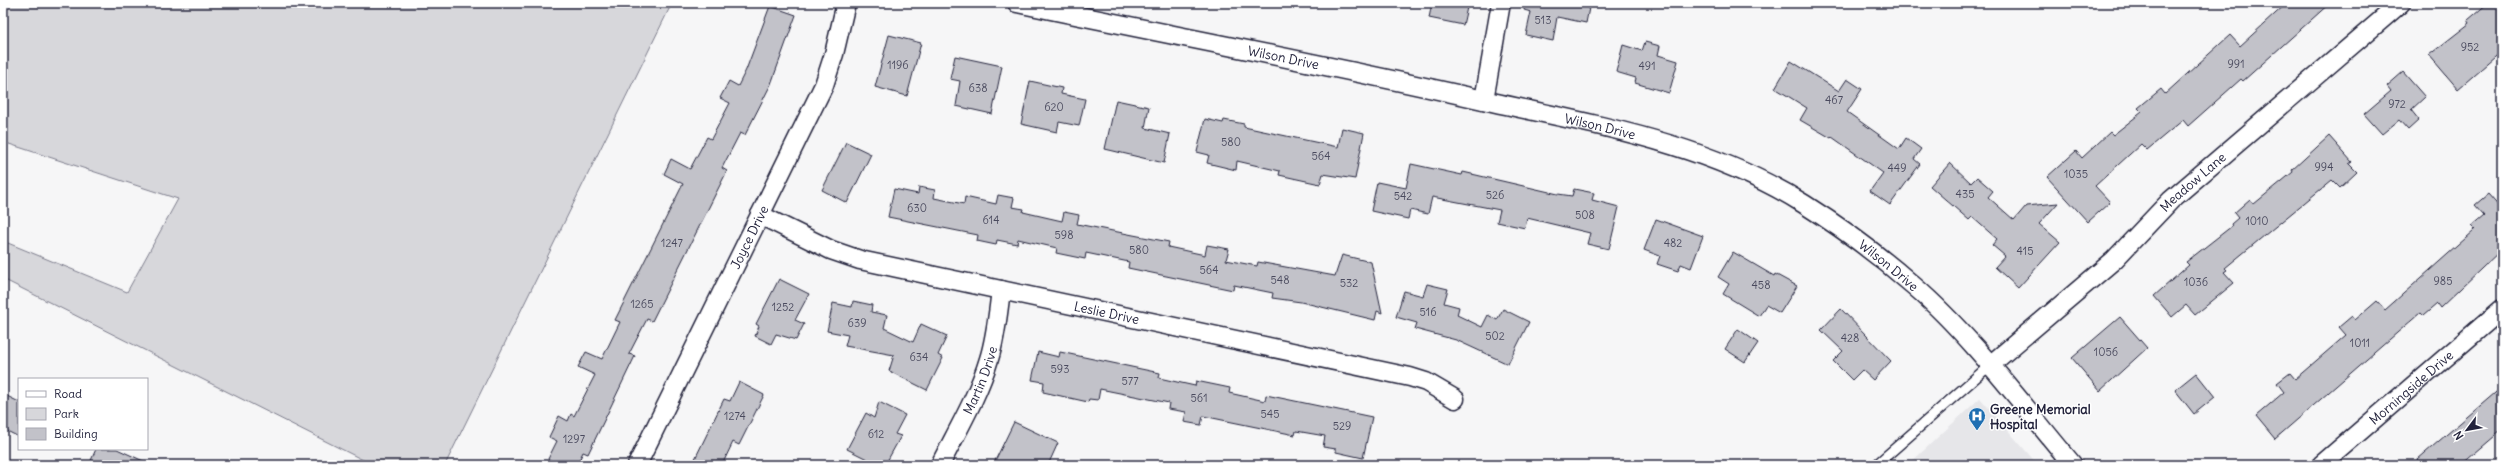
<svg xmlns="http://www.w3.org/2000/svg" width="2505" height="468" font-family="Delius,sans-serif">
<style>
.built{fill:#e6e6e9}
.green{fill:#d7d7db;stroke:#7c7c8b}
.building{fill:#c2c2c9;stroke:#22223b}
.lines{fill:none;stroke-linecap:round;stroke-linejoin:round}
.service-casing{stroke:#22223b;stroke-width:12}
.minor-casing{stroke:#22223b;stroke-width:21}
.service{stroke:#fff;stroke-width:9}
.minor{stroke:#fff;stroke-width:18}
.labels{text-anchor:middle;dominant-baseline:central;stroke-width:3;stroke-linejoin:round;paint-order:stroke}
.number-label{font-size:11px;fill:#4a4a5e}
.street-label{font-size:13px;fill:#22223b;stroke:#fff}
.poi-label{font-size:13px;font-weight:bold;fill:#22223b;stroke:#fff;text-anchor:start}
</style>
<rect width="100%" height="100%" fill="#f6f6f7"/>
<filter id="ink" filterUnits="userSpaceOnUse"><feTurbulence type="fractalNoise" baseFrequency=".025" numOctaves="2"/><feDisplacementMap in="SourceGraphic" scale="8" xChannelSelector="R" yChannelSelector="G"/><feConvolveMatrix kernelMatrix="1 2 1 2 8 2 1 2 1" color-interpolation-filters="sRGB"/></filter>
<g filter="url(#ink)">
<polygon class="built" points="1980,398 2038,465 1908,465"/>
<polygon class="green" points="3,3 672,3 445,465 373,465 3,279 3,241 127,292 178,199 3,142"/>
<g class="building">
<polygon points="1432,3 1468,3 1463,25 1429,18"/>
<polygon points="1525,3 1590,3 1586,23 1557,17 1553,41 1526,35 1531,12 1524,10"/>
<polygon points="2287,3 2330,3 2243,81 2241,79 2188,126 2183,120 2147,150 2141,144 2095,186 2110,202 2088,222 2047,177 2076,151 2082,158 2110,132 2113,135 2142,112 2138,108 2161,89 2165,94 2230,35 2240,46"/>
<polygon points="2488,3 2502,3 2502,51 2458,89 2429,55 2470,23 2468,20"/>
<polygon points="770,6 796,15 771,84 745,135 740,133 722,168 727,171 652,321 647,319 629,354 635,356 588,454 583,452 577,465 561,465 548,459 557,441 549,437 559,416 568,421 571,414 574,416 595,375 578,367 586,352 602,359 620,322 615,320 683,184 664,174 671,159 690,169 707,137 711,139 730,103 720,98 729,81 738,86 746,70"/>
<polygon points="889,35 921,43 907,96 875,87"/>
<polygon points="1645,42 1660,46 1658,55 1678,61 1669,93 1635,83 1636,78 1616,72 1623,45 1642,51"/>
<polygon points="955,56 1002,66 992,114 956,106 960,81 950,79"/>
<polygon points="1791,61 1839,91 1847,79 1862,89 1847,112 1899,149 1906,138 1921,149 1914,159 1920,164 1890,205 1870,191 1883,173 1832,137 1831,138 1800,120 1807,108 1775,88"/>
<polygon points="2403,72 2425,97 2411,110 2419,120 2408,130 2399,120 2382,134 2364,114 2391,91 2387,86"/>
<polygon points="1030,81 1062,88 1061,94 1085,99 1079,126 1059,122 1057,132 1021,124"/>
<polygon points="1116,100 1149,107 1145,128 1170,134 1164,163 1105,149"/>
<polygon points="1205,119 1223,123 1224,120 1244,124 1244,127 1338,147 1342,128 1364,133 1355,179 1323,174 1320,184 1279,175 1280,171 1237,161 1236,170 1207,163 1209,155 1197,152"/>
<polygon points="2329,136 2352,162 2349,164 2357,172 2340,188 2332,180 2225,268 2227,270 2224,272 2234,283 2195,315 2186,305 2172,317 2154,296 2189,265 2186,262 2232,226 2231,224 2238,218 2234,213 2250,199 2254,204 2293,172 2292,170"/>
<polygon points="846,142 871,154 847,203 822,190"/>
<polygon points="1950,163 1971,183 1977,177 1993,191 1988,197 2014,220 2026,206 2058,203 2039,224 2060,242 2018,288 1995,267 2005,256 1992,245 1997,239 1972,217 1969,220 1930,186"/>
<polygon points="1411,164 1462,175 1463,172 1558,194 1572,196 1574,189 1594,193 1592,200 1619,207 1609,249 1587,244 1590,233 1527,218 1525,228 1497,222 1500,210 1432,197 1428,214 1410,210 1408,219 1371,211 1377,182 1406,188"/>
<polygon points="919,187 935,190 934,198 964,204 965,197 996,204 998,195 1014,198 1012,207 1024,209 1023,212 1062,221 1064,212 1079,215 1077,224 1169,242 1168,247 1205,255 1207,245 1229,249 1226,260 1257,266 1258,262 1335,276 1342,255 1371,262 1382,313 1377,311 1375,320 1301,302 1272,298 1273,293 1234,285 1233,290 1128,268 1129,262 1086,253 1085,259 1056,253 1057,248 1018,239 1017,244 997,240 996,245 977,241 978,235 888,217 894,189 918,194"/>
<polygon points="2488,194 2502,210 2502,249 2440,308 2437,304 2423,316 2420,313 2275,439 2256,416 2284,392 2277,383 2290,373 2295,379 2346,335 2339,327 2352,316 2355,320 2377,301 2385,310 2475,230 2471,226 2484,215 2475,205"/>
<polygon points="1656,219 1703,236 1691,268 1681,264 1678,271 1657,264 1660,256 1644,250"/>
<polygon points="1733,252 1774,276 1775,274 1797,286 1780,313 1766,305 1759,316 1723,294 1729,284 1718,277"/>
<polygon points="779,279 809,294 795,320 804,324 796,340 776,334 771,344 755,336 759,326 756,324"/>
<polygon points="1427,284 1448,289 1444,303 1459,307 1457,315 1482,327 1488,315 1497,320 1503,309 1529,322 1508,364 1456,340 1415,329 1417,323 1396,317 1404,291 1423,296"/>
<polygon points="853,301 872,305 871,312 887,315 884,328 913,342 921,324 947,336 938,355 943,358 927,390 889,371 894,355 845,346 848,335 827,331 833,303 852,307"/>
<polygon points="1841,309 1891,361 1873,380 1862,370 1852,380 1833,361 1843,351 1821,330"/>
<polygon points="2120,317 2147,348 2100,391 2072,358"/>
<polygon points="1738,329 1758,343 1745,362 1725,349"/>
<polygon points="1038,352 1059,357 1060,352 1160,373 1159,378 1195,386 1196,381 1230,388 1229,393 1265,401 1266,395 1372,417 1363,458 1336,452 1336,449 1323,447 1325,436 1296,431 1295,435 1203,416 1201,425 1184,422 1186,412 1168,409 1169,403 1100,389 1098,400 1089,399 1088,402 1043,392 1044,382 1032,380"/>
<polygon points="2196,373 2215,397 2194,414 2175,390"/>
<polygon points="739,382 764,395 739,445 733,442 722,465 692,465 724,399 730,401"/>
<polygon points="2502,387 2502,430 2461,465 2411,465"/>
<polygon points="3,394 19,402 19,437 3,429"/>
<polygon points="879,402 905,415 895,434 901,436 885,465 879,465 847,449 866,413 874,418"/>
<polygon points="1014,422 1058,443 1048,465 993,465"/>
<polygon points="96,449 117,449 152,465 89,465"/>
</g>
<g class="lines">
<g class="service-casing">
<polyline id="service" points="1876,465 1989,366"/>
</g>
<g class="minor-casing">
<g id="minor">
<path id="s1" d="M1017 3C1175 36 1335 66 1492 102 1600 126 1709 144 1804 204 1842 228 1880 256 1914 286 1971 335 2024 407 2073 465"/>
<polyline points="1484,100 1501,3"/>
<path id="s2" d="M760 215 831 250 860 260 1410 377 1426 382 1455 399"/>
<path id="s3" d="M1989 366 2114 260 2171 200 2401 3"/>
<path id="s4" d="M637 465 824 85 834 54 846 3"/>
<path id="s5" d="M940 465C957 431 978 396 989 359 996 337 998 313 1001 290"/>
<path id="s6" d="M2321 465 2502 309"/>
</g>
</g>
<use href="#service" class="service"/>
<use href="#minor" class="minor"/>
</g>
</g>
<defs>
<g id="hospital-pin" transform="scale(0.9)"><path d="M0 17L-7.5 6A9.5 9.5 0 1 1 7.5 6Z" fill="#1f6fb2" stroke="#fff"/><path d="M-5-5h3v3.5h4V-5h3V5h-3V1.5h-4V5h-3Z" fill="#fff"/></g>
</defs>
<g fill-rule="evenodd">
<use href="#hospital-pin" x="1977" y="416"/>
</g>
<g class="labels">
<g class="number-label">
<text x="1543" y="20">513</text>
<text x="2470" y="47">952</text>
<text x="2236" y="64">991</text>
<text x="898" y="65">1196</text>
<text x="1647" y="66">491</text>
<text x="978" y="88">638</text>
<text x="1834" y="100">467</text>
<text x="2397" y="104">972</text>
<text x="1054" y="107">620</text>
<text x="1231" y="142">580</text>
<text x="1321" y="156">564</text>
<text x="2324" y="167">994</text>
<text x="1897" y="168">449</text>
<text x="2076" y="174">1035</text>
<text x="1965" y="194">435</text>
<text x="1495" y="195">526</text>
<text x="1403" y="196">542</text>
<text x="917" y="208">630</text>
<text x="1585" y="215">508</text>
<text x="991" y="220">614</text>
<text x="2257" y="221">1010</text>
<text x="1064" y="235">598</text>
<text x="672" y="243">1247</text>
<text x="1673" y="243">482</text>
<text x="1139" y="250">580</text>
<text x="2025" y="251">415</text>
<text x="1209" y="270">564</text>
<text x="1280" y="280">548</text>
<text x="2443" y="281">985</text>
<text x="2196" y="282">1036</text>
<text x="1349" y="283">532</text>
<text x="1761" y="285">458</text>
<text x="642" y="304">1265</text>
<text x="783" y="307">1252</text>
<text x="1428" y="312">516</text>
<text x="857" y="323">639</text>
<text x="1495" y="336">502</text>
<text x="1850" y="338">428</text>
<text x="2360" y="343">1011</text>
<text x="2106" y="352">1056</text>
<text x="919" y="357">634</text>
<text x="1060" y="369">593</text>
<text x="1130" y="381">577</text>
<text x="1199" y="398">561</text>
<text x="1270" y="414">545</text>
<text x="735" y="416">1274</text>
<text x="1342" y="426">529</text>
<text x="876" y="434">612</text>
<text x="574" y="439">1297</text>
</g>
<g class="street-label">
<text stroke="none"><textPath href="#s1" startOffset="272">Wilson Drive</textPath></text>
<text stroke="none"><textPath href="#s1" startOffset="596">Wilson Drive</textPath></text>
<text stroke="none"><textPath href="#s3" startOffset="275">Meadow Lane</textPath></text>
<text stroke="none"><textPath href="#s4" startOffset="254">Joyce Drive</textPath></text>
<text stroke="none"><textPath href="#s1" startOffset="920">Wilson Drive</textPath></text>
<text stroke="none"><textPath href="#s2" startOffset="362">Leslie Drive</textPath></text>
<text stroke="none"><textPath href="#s5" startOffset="94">Martin Drive</textPath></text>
<text stroke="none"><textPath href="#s6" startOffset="119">Morningside Drive</textPath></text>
</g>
<g class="poi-label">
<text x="1990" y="409">Greene Memorial<tspan x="1990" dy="15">Hospital</tspan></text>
</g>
</g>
<rect width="2505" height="468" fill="none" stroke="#fff" stroke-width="16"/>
<rect x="8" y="8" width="2489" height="452" fill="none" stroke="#22223b" stroke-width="1.5" filter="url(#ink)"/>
<rect x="18" y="378" width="130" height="72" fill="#ffffff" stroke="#a7a7b1"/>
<rect x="26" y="391" width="20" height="6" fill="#ffffff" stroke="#a7a7b1"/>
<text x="54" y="398" font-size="12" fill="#22223b">Road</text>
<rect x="26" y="408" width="20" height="12" fill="#d7d7db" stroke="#a7a7b1"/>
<text x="54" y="418" font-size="12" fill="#22223b">Park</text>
<rect x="26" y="428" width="20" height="12" fill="#c2c2c9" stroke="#a7a7b1"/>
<text x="54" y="438" font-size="12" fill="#22223b">Building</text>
<g transform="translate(2467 430) rotate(238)" stroke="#ffffff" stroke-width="3" paint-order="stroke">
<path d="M0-3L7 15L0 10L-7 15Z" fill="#22223b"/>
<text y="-6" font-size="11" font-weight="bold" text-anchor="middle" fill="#22223b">N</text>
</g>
</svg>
